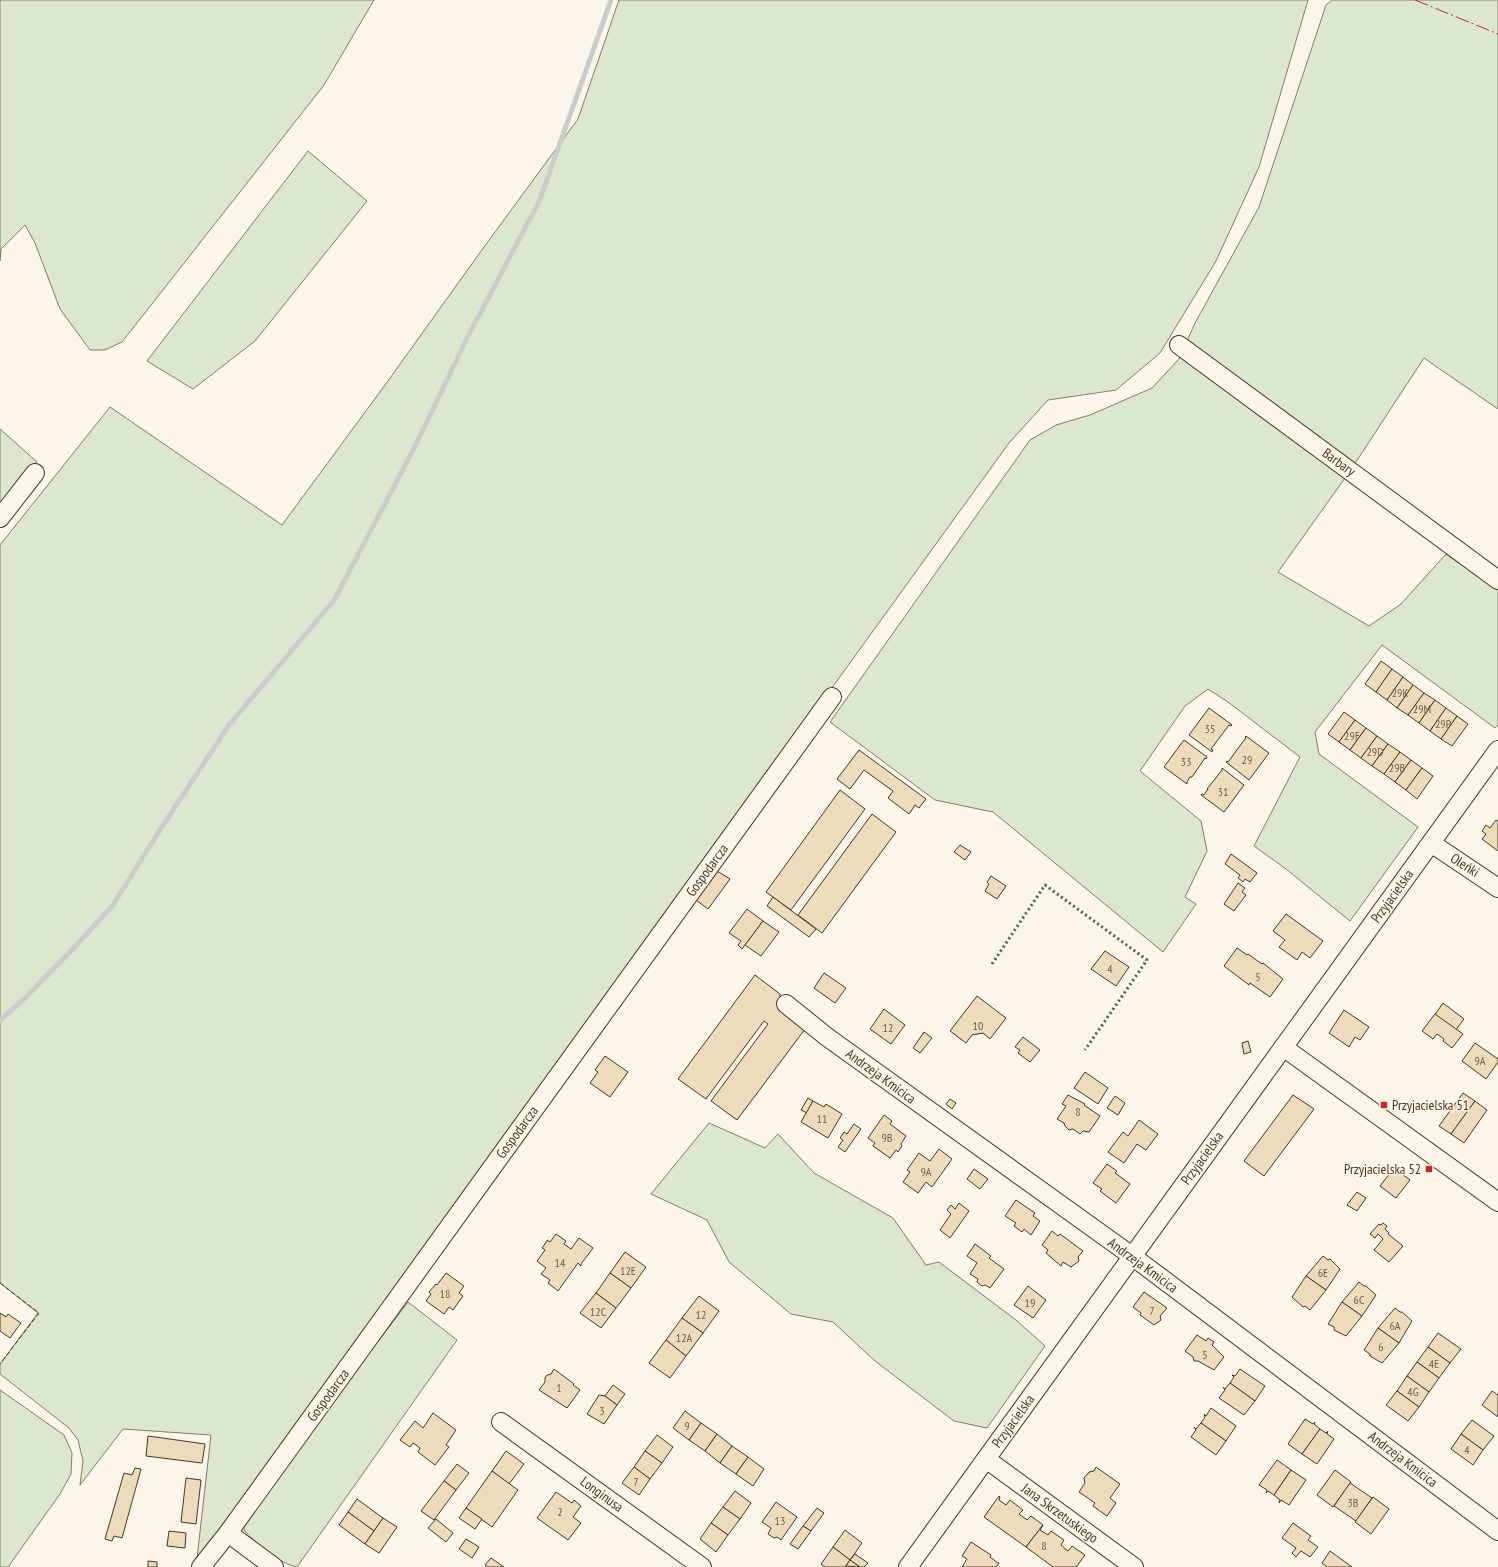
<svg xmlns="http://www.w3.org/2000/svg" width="1498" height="1567" font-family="'PT Sans Narrow',sans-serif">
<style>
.green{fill:#dce7d0;stroke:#887966}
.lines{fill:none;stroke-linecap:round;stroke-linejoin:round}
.stream{stroke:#c9cecd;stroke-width:5}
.building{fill:#ecdcbc;stroke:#4a3520}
.minor-casing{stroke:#4a3520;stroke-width:20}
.minor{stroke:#fbf6e9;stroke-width:18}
.hedge{stroke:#436837;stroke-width:3;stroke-dasharray:2 3;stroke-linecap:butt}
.fence{stroke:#4a3520;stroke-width:1;stroke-dasharray:5 2;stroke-linecap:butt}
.power{stroke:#c62828;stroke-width:1;stroke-dasharray:14 3 2 3;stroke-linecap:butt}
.poi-dot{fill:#c62828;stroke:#fbf6e9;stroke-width:1.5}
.labels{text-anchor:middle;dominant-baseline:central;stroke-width:3;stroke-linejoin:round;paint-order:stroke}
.number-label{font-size:12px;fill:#725f47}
.street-label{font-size:14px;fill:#4a3520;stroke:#fbf6e9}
.poi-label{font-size:14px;fill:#4a3520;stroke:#fbf6e9;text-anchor:start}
</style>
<rect width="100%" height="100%" fill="#fbf6e9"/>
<g class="green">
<polygon points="0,0 374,0 324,85 122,342 105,350 90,350 60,309 35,243 25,225 1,249 0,261"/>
<polygon points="619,0 1308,0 1259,167 1216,261 1160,353 1116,390 1048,400 1009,443 196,1567 211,1435 123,1429 80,1485 83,1461 78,1440 69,1428 0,1374 0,1364 38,1313 0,1283 0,545 110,407 282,525 385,385 484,247 578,119"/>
<polygon points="1332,0 1498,0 1498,409 1424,358 1350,471 1278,572 1369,626 1401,604 1446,554 1498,590 1498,725 1495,728 1382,645 1315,732 1319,754 1418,827 1350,921 1286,869 1254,846 1300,757 1228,702 1208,689 1185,706 1140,771 1201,821 1207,851 1185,897 1196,904 1163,952 993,812 935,800 830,722 1030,440 1056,425 1090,415 1152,388 1179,359 1195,323 1259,207 1326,5"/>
<polygon points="308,151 367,201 255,341 193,389 147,361"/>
<polygon points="0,429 37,462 0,508"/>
<polygon points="709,1123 765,1148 778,1134 814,1173 893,1218 926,1265 939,1262 1016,1320 1045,1346 987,1428 954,1421 875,1361 833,1322 791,1314 729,1262 707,1220 651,1194"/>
<path d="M408 1302 457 1340 297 1567C280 1564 255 1543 244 1530L245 1521 250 1510Z"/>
<polygon points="0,1390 64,1435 72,1453 71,1474 60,1494 8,1567 0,1567"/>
</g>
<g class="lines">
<polyline class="stream" points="0,1020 21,1002 73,949 113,905 165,822 229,725 335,599 415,446 468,336 539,202 611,0"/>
</g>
<g class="building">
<polygon points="1381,661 1392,669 1376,692 1365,684"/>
<polygon points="1392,669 1403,677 1387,700 1376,692"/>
<polygon points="1403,677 1413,685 1397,708 1387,700"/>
<polygon points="1413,685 1424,693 1408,715 1397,708"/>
<polygon points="1424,693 1435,700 1419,723 1408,715"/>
<polygon points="1435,700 1446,708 1430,731 1419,723"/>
<polygon points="1209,708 1232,725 1231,726 1229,725 1211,749 1213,750 1212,752 1189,735"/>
<polygon points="1446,708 1457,716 1441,739 1430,731"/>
<polygon points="1344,712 1355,720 1339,742 1328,734"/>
<polygon points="1457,716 1468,724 1452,746 1441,739"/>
<polygon points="1355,720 1366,728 1350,750 1339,742"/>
<polygon points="1366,728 1377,736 1361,758 1350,750"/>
<polygon points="1246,736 1269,753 1249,780 1226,762 1227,761 1228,762 1242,743 1246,738 1245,737"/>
<polygon points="1377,736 1388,744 1372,766 1361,758"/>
<polygon points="1184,740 1207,757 1206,759 1205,758 1192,777 1190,777 1187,782 1187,784 1164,767"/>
<polygon points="1388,744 1400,752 1384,774 1372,766"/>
<polygon points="859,750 926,799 919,808 915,805 909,814 888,798 893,791 864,770 850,789 837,779"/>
<polygon points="1400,752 1411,760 1395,782 1384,774"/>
<polygon points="1411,760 1422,768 1406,790 1395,782"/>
<polygon points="1222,768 1244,785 1224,812 1201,795 1202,794 1204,795 1208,789 1207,789 1222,770"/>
<polygon points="1422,768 1433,776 1417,799 1406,790"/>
<polygon points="840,790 865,809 791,910 766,892"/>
<polygon points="872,814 896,832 822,933 798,915"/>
<polygon points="1496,820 1498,821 1498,851 1482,839 1486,834 1482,831 1486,825 1490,828"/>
<polygon points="960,845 971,852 965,860 954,852"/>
<polygon points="1231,854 1257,873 1250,882 1245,879 1243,882 1238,878 1240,875 1225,864"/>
<polygon points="717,871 730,879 708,909 696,900"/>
<polygon points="991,876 1006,886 997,899 985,891 989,884 987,882"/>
<polygon points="1238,883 1245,888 1242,892 1246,895 1234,911 1224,904"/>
<polygon points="773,897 816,929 809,937 767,906"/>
<polygon points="747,909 763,921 742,949 738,945 741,941 729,933"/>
<polygon points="1286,914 1323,941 1310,958 1302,952 1297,960 1279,947 1285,940 1273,931"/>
<polygon points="763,921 779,932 761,956 745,945"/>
<polygon points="1237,948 1247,955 1248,954 1262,964 1263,963 1283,979 1270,997 1250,983 1249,985 1224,966"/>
<polygon points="1105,951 1129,967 1116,986 1091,969"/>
<polygon points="824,973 846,988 835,1003 814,988"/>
<polygon points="755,975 780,994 780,1010 805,1029 737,1120 711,1101 768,1024 764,1021 706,1099 678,1079"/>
<polygon points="977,996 1006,1018 990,1039 983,1033 972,1035 966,1043 950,1031"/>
<polygon points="1443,1003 1464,1019 1453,1034 1432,1019"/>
<polygon points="884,1009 905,1025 891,1044 870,1029"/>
<polygon points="1344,1010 1369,1027 1360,1040 1355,1037 1349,1047 1329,1033"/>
<polygon points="1435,1014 1463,1034 1452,1048 1443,1041 1444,1039 1437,1034 1433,1039 1422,1031"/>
<polygon points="924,1032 932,1038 920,1053 913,1048"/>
<polygon points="1023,1037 1040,1050 1030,1062 1018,1053 1020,1050 1015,1047"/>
<polygon points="1248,1041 1251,1052 1244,1054 1242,1043"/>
<polygon points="1475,1043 1498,1059 1498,1062 1486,1079 1462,1061"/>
<polygon points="605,1056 628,1072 610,1097 590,1083 598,1072 595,1070"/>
<polygon points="1085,1072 1108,1088 1098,1104 1074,1088"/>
<polygon points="1463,1093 1475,1101 1451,1134 1439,1126"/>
<polygon points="1068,1095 1085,1104 1084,1105 1100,1116 1089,1132 1083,1131 1080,1134 1073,1129 1069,1130 1065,1126 1064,1123 1057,1119 1066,1106 1062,1104"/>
<polygon points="1293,1095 1314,1109 1264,1176 1244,1161"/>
<polygon points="1115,1096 1125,1103 1118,1115 1107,1108"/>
<polygon points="808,1098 813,1101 807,1113 801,1110"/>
<polygon points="950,1099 956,1103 952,1109 946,1104"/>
<polygon points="813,1101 824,1107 826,1104 842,1114 828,1138 801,1122"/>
<polygon points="1475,1101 1487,1110 1464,1143 1451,1134"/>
<polygon points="884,1115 892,1121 890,1124 906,1136 901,1144 902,1146 898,1152 896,1150 890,1158 873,1146 875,1143 868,1138"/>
<polygon points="1139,1120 1158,1134 1146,1150 1137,1144 1124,1163 1108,1152 1123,1132 1128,1136"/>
<polygon points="854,1124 861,1129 845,1152 838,1147 843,1140 840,1138 844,1132 847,1134"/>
<polygon points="939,1149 952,1159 932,1187 926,1182 918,1193 903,1182 910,1172 907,1170 919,1153 930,1161"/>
<polygon points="1107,1164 1117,1171 1115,1173 1130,1184 1116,1203 1100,1191 1102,1189 1093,1183"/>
<polygon points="1394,1168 1410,1180 1396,1198 1380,1186"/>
<polygon points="974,1169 988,1179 980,1189 967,1179"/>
<polygon points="1357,1192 1366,1198 1357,1211 1347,1205"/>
<polygon points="1016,1200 1035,1213 1033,1216 1040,1221 1031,1235 1024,1229 1022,1232 1014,1226 1016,1223 1005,1216"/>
<polygon points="959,1203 969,1211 950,1238 940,1230 951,1214 947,1210 951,1205 955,1209"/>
<polygon points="1383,1223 1387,1226 1385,1229 1389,1233 1388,1234 1403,1246 1389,1262 1374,1250 1383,1239 1378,1234 1375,1238 1370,1234 1379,1224 1381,1225"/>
<polygon points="1052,1231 1058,1236 1060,1234 1083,1251 1078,1257 1079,1261 1071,1267 1063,1262 1061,1266 1046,1253 1048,1250 1042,1245"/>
<polygon points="556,1234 566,1241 564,1244 571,1249 579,1238 593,1248 581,1264 581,1266 578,1263 558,1291 548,1283 550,1280 541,1274 546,1268 537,1261 545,1250 542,1248 547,1241 547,1240 550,1242"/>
<polygon points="975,1244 991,1256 989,1258 1004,1269 990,1288 985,1285 982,1286 977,1282 978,1279 970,1274 977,1263 967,1256"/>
<polygon points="625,1252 646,1267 631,1288 610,1273"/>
<polygon points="1323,1256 1328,1260 1330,1259 1340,1269 1326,1290 1306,1276"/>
<polygon points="446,1273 464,1286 459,1293 463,1296 453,1310 449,1307 444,1314 426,1301 431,1294 429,1292 436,1284 437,1285"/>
<polygon points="610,1273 631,1288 616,1308 596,1293"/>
<polygon points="1306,1276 1326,1290 1310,1310 1305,1306 1303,1307 1292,1297"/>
<polygon points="1359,1282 1364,1286 1366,1286 1376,1295 1362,1316 1342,1302"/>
<polygon points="1028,1286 1046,1300 1033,1318 1014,1305"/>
<polygon points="1144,1292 1167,1308 1160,1316 1161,1320 1154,1325 1140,1315 1141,1313 1133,1307"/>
<polygon points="596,1293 616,1308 601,1328 580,1313"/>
<polygon points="699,1296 719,1311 703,1333 682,1318"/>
<polygon points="1342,1302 1362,1316 1346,1336 1334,1330 1334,1327 1328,1324"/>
<polygon points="1395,1308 1400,1312 1402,1312 1412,1321 1399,1343 1378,1328"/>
<polygon points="0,1313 6,1317 8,1314 21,1323 10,1338 0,1331"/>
<polygon points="682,1318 703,1333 686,1356 666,1340"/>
<polygon points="1378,1328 1399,1343 1382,1363 1370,1356 1370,1354 1364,1350"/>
<polygon points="1438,1333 1461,1349 1450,1363 1428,1347"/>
<polygon points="1197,1335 1206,1341 1208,1338 1214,1342 1212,1345 1224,1357 1214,1370 1198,1361 1194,1361 1193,1357 1185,1351"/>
<polygon points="666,1340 686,1356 670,1378 649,1363"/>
<polygon points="1428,1347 1450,1363 1439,1378 1417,1362"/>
<polygon points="1417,1362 1439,1378 1429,1392 1407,1376"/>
<polygon points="554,1369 574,1384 573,1385 580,1390 567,1408 539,1390 545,1382 545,1378 547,1375 551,1374"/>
<polygon points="1240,1369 1265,1386 1255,1401 1230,1383 1234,1377 1232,1375 1235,1376"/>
<polygon points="1407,1376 1429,1392 1419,1407 1397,1391"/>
<polygon points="1230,1383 1255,1401 1244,1415 1219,1398 1225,1390 1223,1387 1225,1389"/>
<polygon points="613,1385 625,1394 617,1405 605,1396"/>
<polygon points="1397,1391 1419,1407 1408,1421 1386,1405"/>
<polygon points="1492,1391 1498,1395 1498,1417 1482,1405"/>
<polygon points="599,1395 605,1396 617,1405 604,1424 587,1414"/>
<polygon points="1211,1408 1236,1426 1226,1441 1201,1423 1205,1417 1204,1414 1206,1416"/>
<polygon points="685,1411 701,1423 689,1440 673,1428"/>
<polygon points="433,1413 456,1430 446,1445 449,1447 435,1465 418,1452 420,1448 413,1443 410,1447 400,1440 415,1421 423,1428"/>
<polygon points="1305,1419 1313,1424 1315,1422 1314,1424 1320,1429 1302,1454 1288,1444"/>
<polygon points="1472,1420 1494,1436 1483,1450 1461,1434"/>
<polygon points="701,1423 717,1434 705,1451 689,1440"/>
<polygon points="1201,1423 1226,1441 1216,1455 1191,1437 1196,1430 1194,1427 1196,1429"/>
<polygon points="1320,1429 1326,1433 1328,1431 1327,1434 1334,1439 1317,1464 1302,1454"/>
<polygon points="717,1434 732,1446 720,1463 705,1451"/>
<polygon points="1461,1434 1483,1450 1473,1465 1451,1449"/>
<polygon points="657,1435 673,1447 662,1463 645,1451"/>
<polygon points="148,1436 205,1444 202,1463 146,1456"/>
<polygon points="732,1446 748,1457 736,1474 720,1463"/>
<polygon points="506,1451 524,1464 509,1484 492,1471"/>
<polygon points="645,1451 662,1463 650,1479 634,1467"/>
<polygon points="748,1457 764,1469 753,1486 736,1474"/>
<polygon points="1277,1460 1291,1470 1274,1495 1268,1491 1266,1493 1267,1490 1259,1485"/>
<polygon points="457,1464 469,1473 456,1490 444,1481"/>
<polygon points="634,1467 650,1479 639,1495 622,1483"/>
<polygon points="1096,1467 1120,1484 1110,1498 1116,1503 1107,1516 1093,1506 1095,1503 1079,1492 1085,1483 1084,1478 1089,1472 1094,1471"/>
<polygon points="135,1468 141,1469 122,1538 114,1536 112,1541 105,1539 124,1473 132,1475"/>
<polygon points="1291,1470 1306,1480 1289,1505 1281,1500 1279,1503 1280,1500 1274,1495"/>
<polygon points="1335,1470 1351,1482 1333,1507 1317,1495"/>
<polygon points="492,1471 518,1490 492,1527 466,1508"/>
<polygon points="186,1478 201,1480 196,1524 181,1522"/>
<polygon points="444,1481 456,1490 434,1520 421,1511"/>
<polygon points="1350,1483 1372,1498 1356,1521 1334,1506"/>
<polygon points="735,1491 751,1503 740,1519 723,1507"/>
<polygon points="556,1492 572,1503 574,1500 581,1506 573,1517 581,1523 568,1540 537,1518"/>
<polygon points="999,1496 1000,1497 999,1500 1006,1505 1010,1500 1023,1510 1019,1514 1027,1520 1031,1516 1043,1525 1026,1547 984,1517"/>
<polygon points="1373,1497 1389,1509 1371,1534 1355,1522"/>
<polygon points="357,1499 383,1518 374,1531 348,1512"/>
<polygon points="776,1502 797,1517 781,1540 777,1537 774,1538 768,1534 771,1528 762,1522"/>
<polygon points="723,1507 740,1519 728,1535 711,1523"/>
<polygon points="466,1508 482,1519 475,1529 459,1518"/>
<polygon points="817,1508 824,1513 811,1531 803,1526"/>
<polygon points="348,1512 374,1531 365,1544 339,1525"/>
<polygon points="383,1518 397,1527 379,1553 365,1544"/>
<polygon points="436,1519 453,1533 446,1542 428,1528"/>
<polygon points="711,1523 728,1535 716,1552 700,1539"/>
<polygon points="1293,1523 1311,1536 1308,1540 1318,1547 1310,1557 1301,1551 1296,1557 1292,1553 1296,1548 1282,1538"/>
<polygon points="1043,1525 1040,1530 1048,1535 1051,1531 1064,1540 1061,1545 1068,1551 1072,1546 1085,1555 1076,1567 1053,1567 1026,1547"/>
<polygon points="803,1526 811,1531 798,1549 790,1544"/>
<polygon points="845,1530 862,1543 850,1560 833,1547"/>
<polygon points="169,1531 186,1533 185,1548 167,1546"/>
<polygon points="466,1539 479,1547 472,1558 459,1549"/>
<polygon points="971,1542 991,1555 990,1557 998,1563 999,1563 996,1567 962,1567 967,1559 962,1556"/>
<polygon points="833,1547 850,1560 845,1567 825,1567 821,1564"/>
<polygon points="1330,1551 1352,1567 1327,1567 1322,1563"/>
<polygon points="855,1554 868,1563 864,1567 860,1567 850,1560"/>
<polygon points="491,1558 504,1567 488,1567 485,1565"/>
<polygon points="850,1560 860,1567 846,1566"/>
<polygon points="148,1561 157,1562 157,1567 148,1567"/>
</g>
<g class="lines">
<g class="minor-casing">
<g id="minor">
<polyline points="1179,345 1498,580"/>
<polyline points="0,518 35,473"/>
<polyline points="1431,843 1498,888"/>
<polyline points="786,1004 827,1037 1132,1256 1498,1531"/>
<polyline points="1283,1047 1498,1202"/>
<polyline points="501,1422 702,1567"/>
<polyline points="986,1459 1134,1567"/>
<polyline points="228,1533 274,1567"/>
<polyline points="201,1567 228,1533 832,697"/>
<polyline points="908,1567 1498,750"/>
</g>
</g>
<use href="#minor" class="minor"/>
<polyline class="hedge" points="992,964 1045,885 1147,960 1085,1050"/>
<polyline class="fence" points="0,1283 39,1313 0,1364"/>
<polyline class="power" points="1415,0 1498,34"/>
</g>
<g class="poi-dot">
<rect x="1380" y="1101" width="8" height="8" rx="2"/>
<rect x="1425" y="1165" width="8" height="8" rx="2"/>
</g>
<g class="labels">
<g class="number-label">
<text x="1400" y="692">29K</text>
<text x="1422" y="708">29M</text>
<text x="1443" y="723">29P</text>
<text x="1210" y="728">35</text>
<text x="1352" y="735">29F</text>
<text x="1375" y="751">29D</text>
<text x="1247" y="759">29</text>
<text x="1186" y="761">33</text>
<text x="1397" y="767">29B</text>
<text x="1223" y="791">31</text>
<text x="1110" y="968">4</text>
<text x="1258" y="976">5</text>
<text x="978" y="1025">10</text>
<text x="888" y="1027">12</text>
<text x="1480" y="1060">9A</text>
<text x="1078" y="1111">8</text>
<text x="822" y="1118">11</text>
<text x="887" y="1137">9B</text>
<text x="926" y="1171">9A</text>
<text x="560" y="1262">14</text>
<text x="628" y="1270">12E</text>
<text x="1323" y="1272">6E</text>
<text x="445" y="1293">18</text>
<text x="1359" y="1299">6C</text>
<text x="1030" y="1302">19</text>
<text x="1152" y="1310">7</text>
<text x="598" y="1311">12C</text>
<text x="701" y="1314">12</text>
<text x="1395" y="1325">6A</text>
<text x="684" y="1337">12A</text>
<text x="1381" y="1346">6</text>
<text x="1205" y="1354">5</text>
<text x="1434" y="1363">4E</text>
<text x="559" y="1387">1</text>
<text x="1413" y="1391">4G</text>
<text x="602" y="1410">3</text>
<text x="687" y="1425">9</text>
<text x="1467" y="1449">4</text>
<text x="636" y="1481">7</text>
<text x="1353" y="1502">3B</text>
<text x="560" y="1511">2</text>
<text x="780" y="1520">13</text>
<text x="1044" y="1545">8</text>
</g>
<g class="street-label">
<text transform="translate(1339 462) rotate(36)">Barbary</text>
<text transform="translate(1465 865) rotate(33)">Oleńki</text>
<text transform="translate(707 870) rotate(-54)">Gospodarcza</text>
<text transform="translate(1392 896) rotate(-54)">Przyjacielska</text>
<text transform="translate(881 1076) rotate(36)">Andrzeja Kmicica</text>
<text transform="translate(517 1132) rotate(-54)">Gospodarcza</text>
<text transform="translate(1202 1158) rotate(-54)">Przyjacielska</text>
<text transform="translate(1143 1265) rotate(36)">Andrzeja Kmicica</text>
<text transform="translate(328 1395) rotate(-54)">Gospodarcza</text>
<text transform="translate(1013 1421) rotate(-54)">Przyjacielska</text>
<text transform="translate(1403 1459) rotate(37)">Andrzeja Kmicica</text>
<text transform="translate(602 1494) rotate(36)">Longinusa</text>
<text transform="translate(1060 1513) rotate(36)">Jana Skrzetuskiego</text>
</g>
<g class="poi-label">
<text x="1392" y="1105">Przyjacielska 51</text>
<text x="1421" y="1169" text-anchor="end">Przyjacielska 52</text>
</g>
</g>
</svg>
